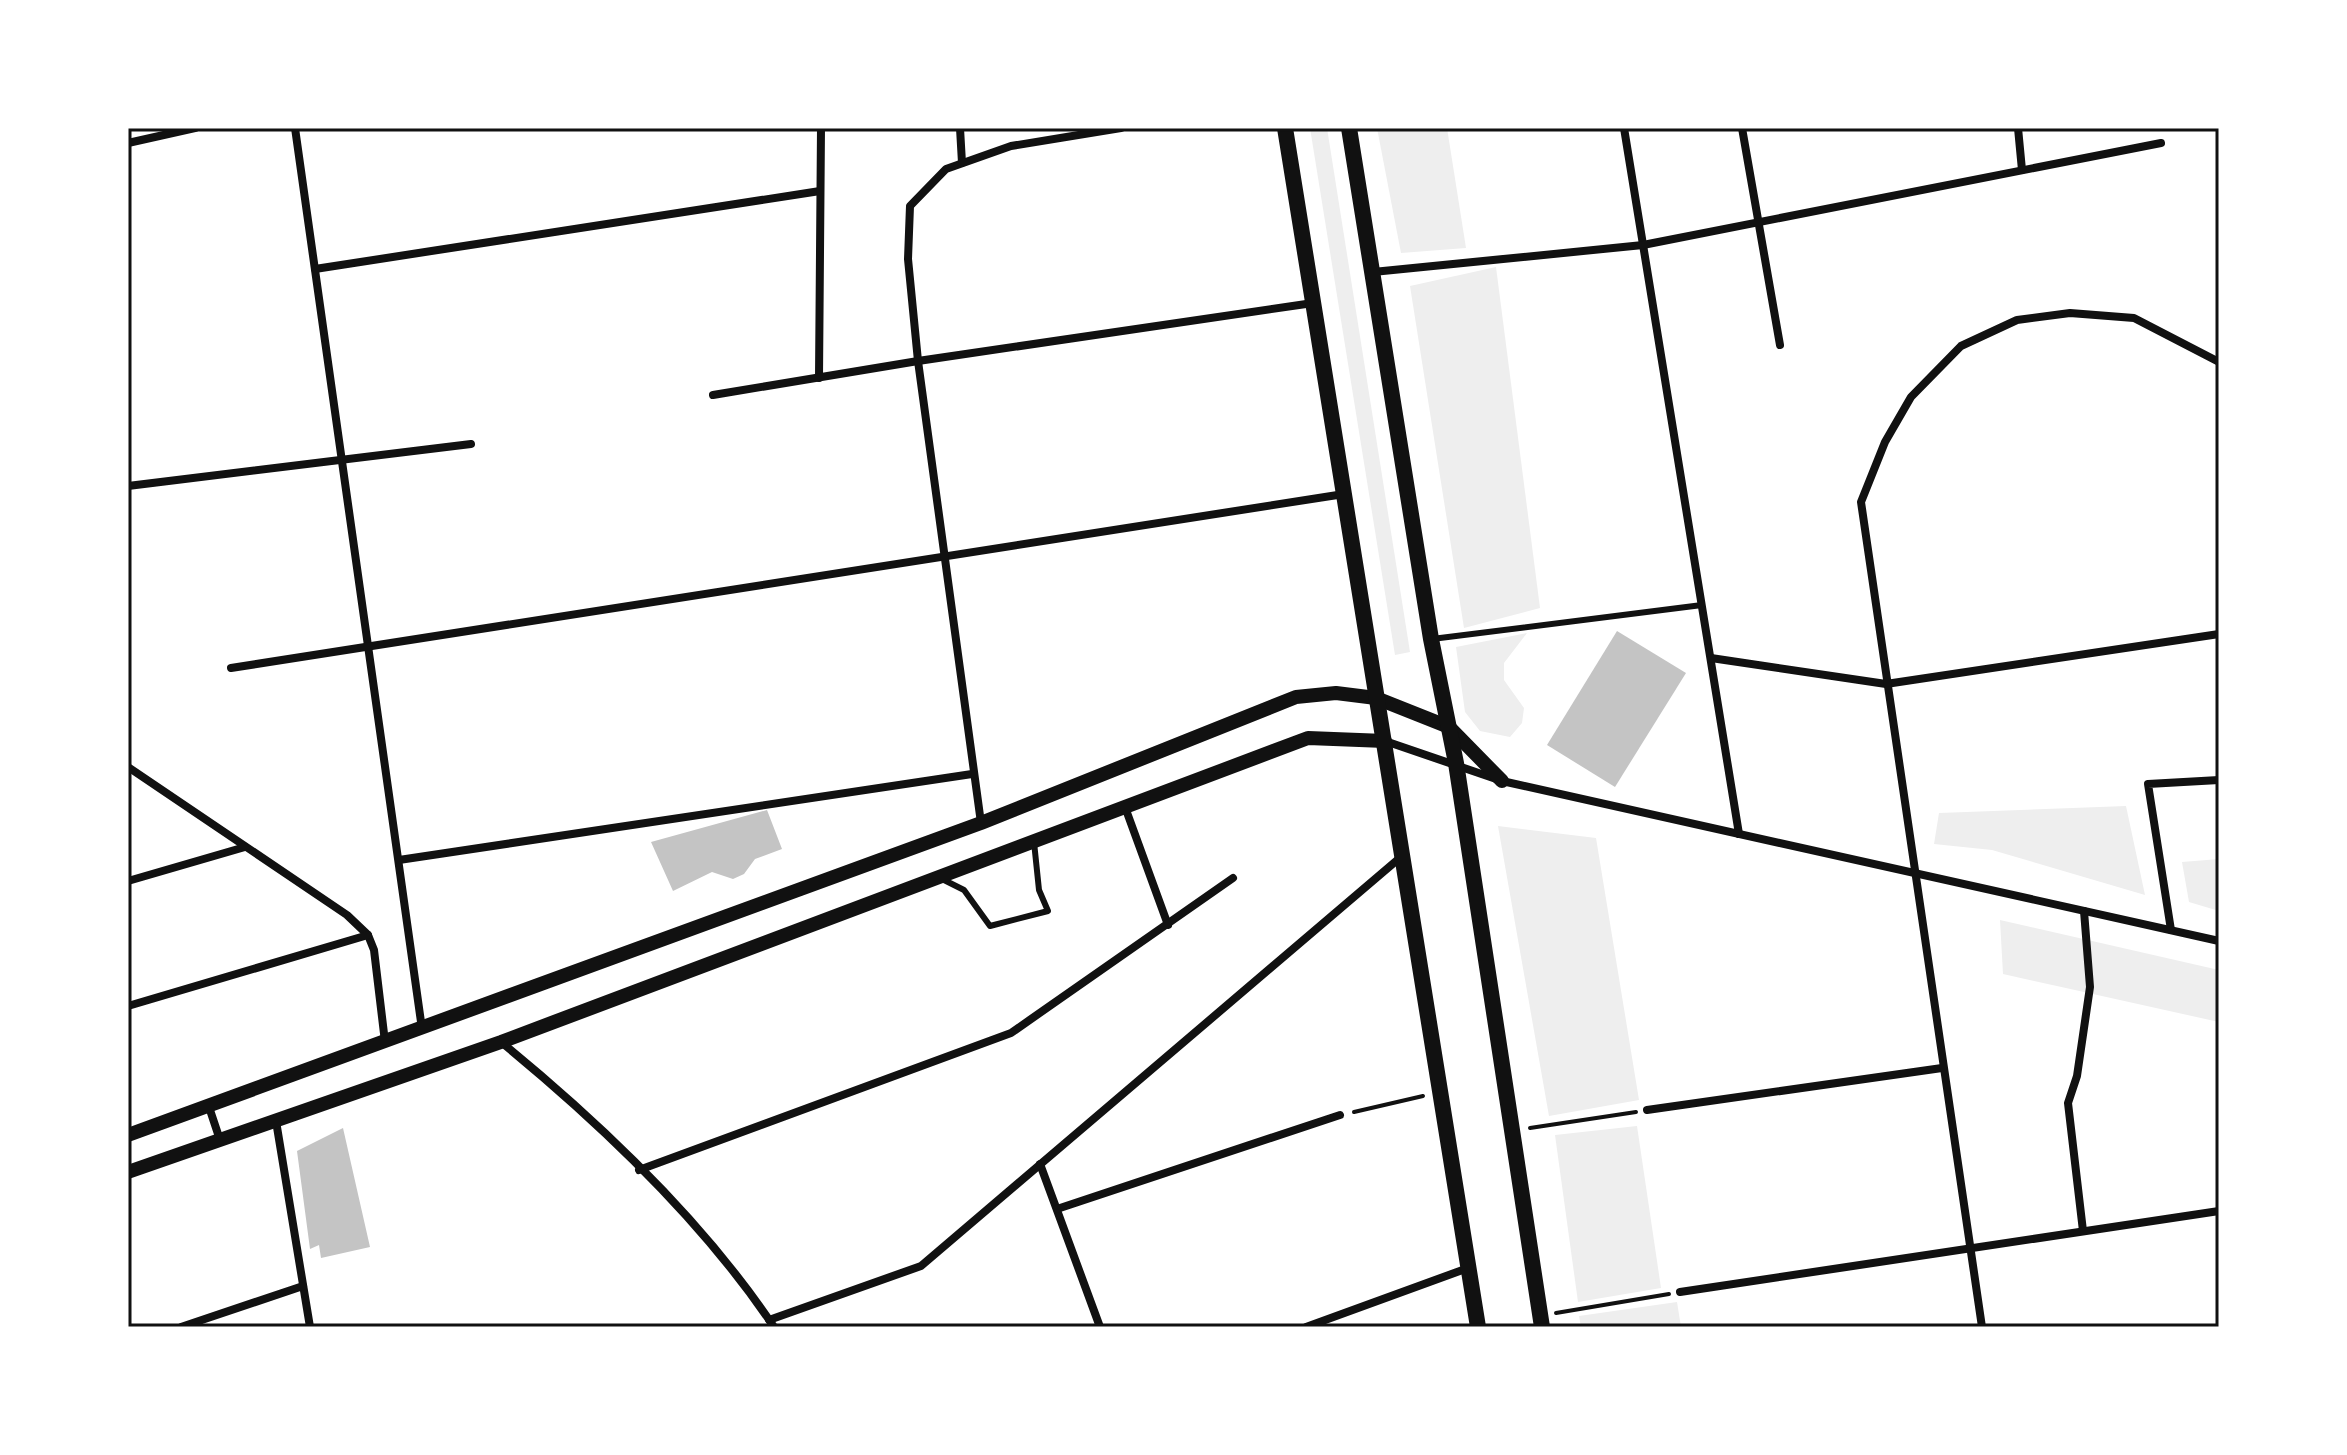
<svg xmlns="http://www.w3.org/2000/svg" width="2347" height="1455" font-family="Montserrat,sans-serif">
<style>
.green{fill:#eee}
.building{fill:#c4c4c4}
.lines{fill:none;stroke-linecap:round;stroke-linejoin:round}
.path{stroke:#111;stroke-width:4}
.service{stroke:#111;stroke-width:6}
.minor{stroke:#111;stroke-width:8}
.tertiary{stroke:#111;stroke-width:14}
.secondary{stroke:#111;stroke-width:16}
.neatline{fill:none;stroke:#111;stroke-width:3}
</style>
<rect width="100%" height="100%" fill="#fff"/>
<g class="green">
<polygon points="1310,128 1327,128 1410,652 1395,655"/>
<polygon points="1377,128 1447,128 1466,248 1401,253"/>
<polygon points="1496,267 1540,608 1464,628 1410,286"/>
<polygon points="1527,633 1504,663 1504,680 1524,708 1522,723 1510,737 1480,731 1465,712 1456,647"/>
<polygon points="2126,806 2145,895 1992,850 1934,844 1939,813"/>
<polygon points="1498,826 1596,838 1639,1100 1549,1116"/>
<polygon points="2219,859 2219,911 2189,902 2182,862"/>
<polygon points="2000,920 2219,970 2219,1022 2003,974"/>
<polygon points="1637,1126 1661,1288 1578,1302 1555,1135"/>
<polygon points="1677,1302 1681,1327 1581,1327 1579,1316"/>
</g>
<g class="building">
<polygon points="1617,631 1686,673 1615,787 1547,745"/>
<polygon points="767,810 782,849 755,859 744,874 733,879 712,872 673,891 651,842"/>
<polygon points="343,1128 370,1247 321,1258 319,1245 310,1249 297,1151"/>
</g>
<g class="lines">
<g class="path">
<polyline points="1354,1112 1423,1096"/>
<polyline points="1530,1128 1636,1112"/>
<polyline points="1556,1313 1669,1294"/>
</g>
<g class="service">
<polyline points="1432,639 1702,605"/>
<polyline points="942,879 964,890 990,926 1048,911 1039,890 1034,842"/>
</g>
<g class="minor">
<polyline points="295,128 422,1029"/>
<polyline points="960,128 962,163"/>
<polyline points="1624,128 1739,834"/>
<polyline points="1742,128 1780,345"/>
<polyline points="2018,128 2022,170"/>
<polyline points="128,143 195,128"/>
<polyline points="315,269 820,191"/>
<polyline points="1373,272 1643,245 2161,143"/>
<polyline points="819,378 821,128"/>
<polyline points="713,395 918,361 1313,303"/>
<polyline points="128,486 471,444"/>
<polyline points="1711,658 1886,684 2219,634"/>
<polyline points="231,668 1344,494"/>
<polyline points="1385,741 1502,781 2219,941"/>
<polyline points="128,767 347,915 368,935 374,950 385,1042"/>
<polyline points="1125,807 1168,925"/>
<polyline points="981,823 918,361 908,259 910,206 946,169 1011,146 1121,128"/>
<polyline points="399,860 972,774"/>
<polyline points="128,881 245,847"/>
<polyline points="2171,930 2148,784 2219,780"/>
<polyline points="128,1006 368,935"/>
<path d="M501 1042C600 1123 703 1221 774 1327"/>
<polyline points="209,1107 220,1140"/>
<polyline points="1647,1110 1942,1068"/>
<polyline points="276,1121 310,1327"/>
<polyline points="1040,1164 1100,1327"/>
<polyline points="639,1170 1011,1033 1233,878"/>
<polyline points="1057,1209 1340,1115"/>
<polyline points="2083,1231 2068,1103 2077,1076 2090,987 2084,911"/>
<polyline points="1680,1292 2219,1211"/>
<polyline points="769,1320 921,1266 1402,856"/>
<polyline points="181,1327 303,1286"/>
<polyline points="1306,1327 1468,1268"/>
<polyline points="1982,1327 1861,502 1885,442 1911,397 1961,346 2017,320 2070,313 2134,318 2219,362"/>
</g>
<g class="tertiary">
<polyline points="128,1135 981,823 1296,697 1336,693 1376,698 1449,727 1502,781"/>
<polyline points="128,1172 501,1042 1308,738 1385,741"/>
</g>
<g class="secondary">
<polyline points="1285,128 1478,1327"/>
<polyline points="1349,128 1431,639 1456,763 1542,1327"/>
</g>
</g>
<rect width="2347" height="1455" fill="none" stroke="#ffffff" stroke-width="260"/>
<rect x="130" y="130" width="2087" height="1195" class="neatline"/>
</svg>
